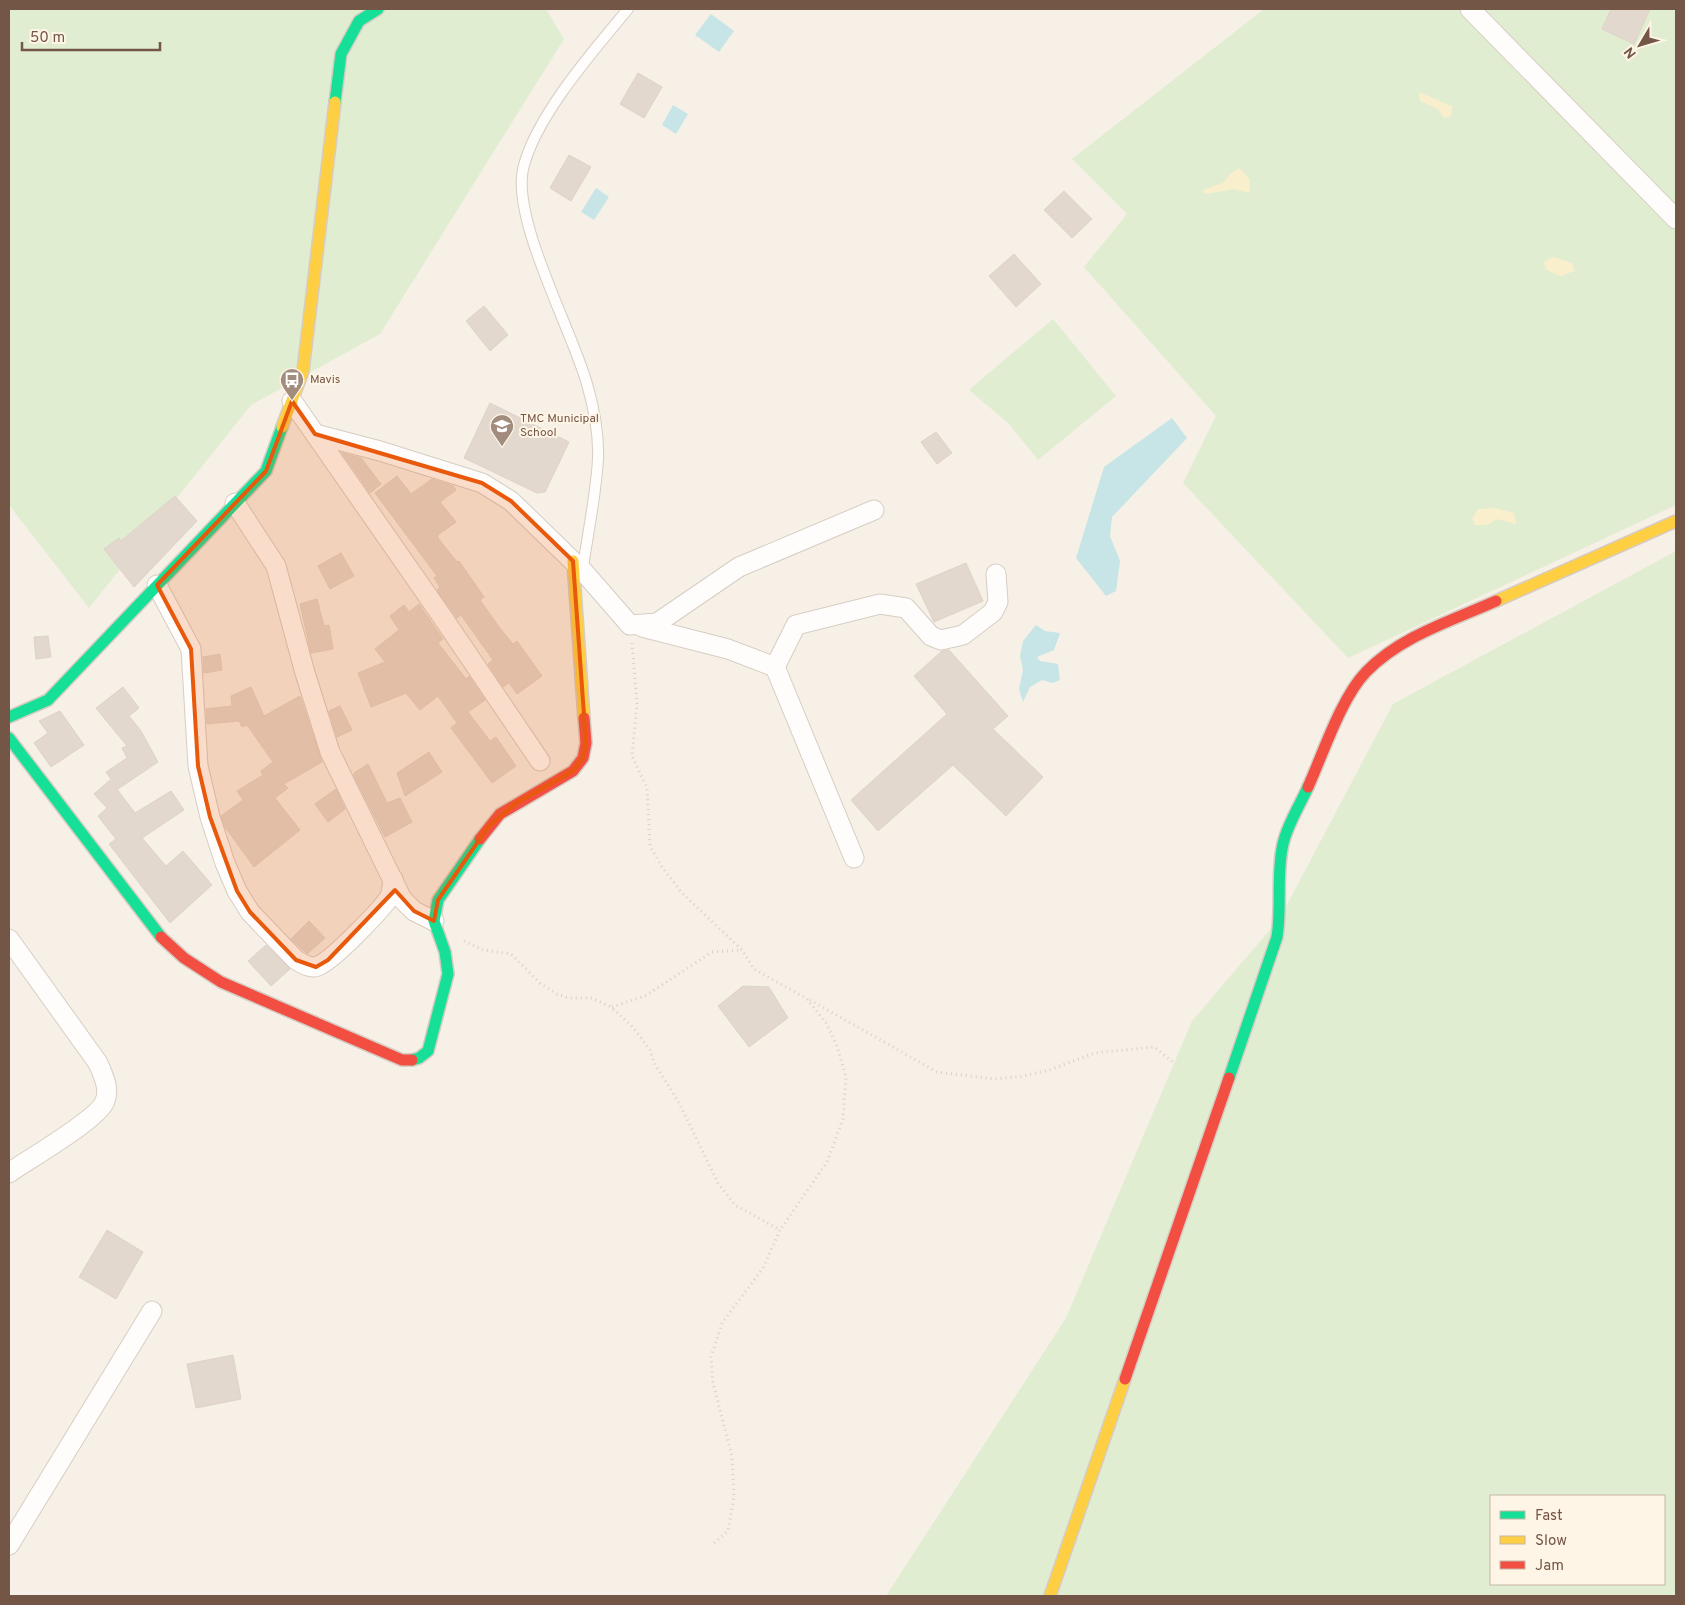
<svg xmlns="http://www.w3.org/2000/svg" width="1685" height="1605" font-family="Overpass,sans-serif">
<style>
.green{fill:#e1edd0;fill-rule:evenodd}
.sand{fill:#faefcd}
.water{fill:#c7e5e7}
.building{fill:#e2d8ce;stroke:#dfd2c8}
.lines{fill:none;stroke-linecap:round;stroke-linejoin:round}
.lane-casing{stroke:#d7cdc4;stroke-width:12}
.street-casing{stroke:#d7cdc4;stroke-width:21}
.fast-casing{stroke:#d6ccc3;stroke-width:14}
.slow-casing{stroke:#d6ccc3;stroke-width:14}
.jam-casing{stroke:#d6ccc3;stroke-width:14}
.path{stroke:#d9d0ca;stroke-width:3;stroke-dasharray:1 4;stroke-linecap:butt}
.lane{stroke:#fefdfb;stroke-width:10}
.street{stroke:#fefdfb;stroke-width:19}
.fast{stroke:#16e098;stroke-width:11}
.slow{stroke:#ffcf43;stroke-width:11}
.jam{stroke:#f24e42;stroke-width:11}
.marked{fill:#e8590c;fill-opacity:0.2;stroke:#e8590c;stroke-width:4;stroke-linejoin:round}
.labels{text-anchor:middle;dominant-baseline:central;stroke-width:4;stroke-linejoin:round;paint-order:stroke}
.poi-label{font-size:12px;fill:#745646;stroke:#fff5e6;text-anchor:start}
</style>
<rect width="100%" height="100%" fill="#f6f0e6"/>
<g class="green">
<polygon points="9,9 546,9 564,39 380,334 251,405 89,608 9,505"/>
<polygon points="1264,9 1676,9 1676,505 1348,658 1183,483 1216,416 1084,267 1127,214 1072,159"/>
<polygon points="1053,319 1116,396 1038,460 1008,423 969,390"/>
<path d="M1676 551V1596H886L1066 1318 1192 1021 1280 918 1393 704ZM1491 1496H1664V1584H1491Z"/>
</g>
<g class="sand">
<polygon points="1419,92 1453,107 1450,117 1444,118 1438,109 1420,101"/>
<polygon points="1240,168 1250,180 1250,193 1233,189 1206,194 1202,190 1223,183 1231,173"/>
<polygon points="1553,257 1572,263 1575,271 1560,276 1547,270 1543,262"/>
<polygon points="1495,508 1514,513 1516,524 1497,519 1487,525 1475,525 1472,518 1478,509"/>
</g>
<g class="water">
<polygon points="711,14 734,31 719,52 695,35"/>
<polygon points="673,105 688,114 676,134 662,125"/>
<polygon points="596,188 609,197 594,220 581,212"/>
<polygon points="1172,418 1187,438 1112,517 1110,536 1120,561 1116,591 1106,596 1076,558 1104,467"/>
<polygon points="1036,625 1045,631 1060,633 1054,650 1037,657 1040,661 1058,664 1060,680 1053,683 1042,680 1030,687 1023,702 1019,689 1023,670 1020,656 1023,641"/>
</g>
<g class="building">
<polygon points="1611,9 1650,9 1634,44 1602,29"/>
<polygon points="638,73 662,87 644,118 620,104"/>
<polygon points="569,155 591,167 571,201 550,188"/>
<polygon points="1064,191 1092,219 1072,238 1044,210"/>
<polygon points="1014,254 1041,284 1016,307 989,276"/>
<polygon points="484,306 508,335 490,351 466,321"/>
<polygon points="490,403 569,442 545,492 537,493 464,458"/>
<polygon points="936,432 952,453 937,464 921,442"/>
<polygon points="342,453 361,458 381,484 370,493"/>
<polygon points="397,476 411,494 432,479 453,486 456,490 440,502 456,522 438,535 438,538 457,562 459,561 484,597 480,600 499,627 513,644 517,641 542,676 517,694 509,683 503,687 488,664 493,660 461,615 457,618 437,590 440,587 434,578 437,576 375,493"/>
<polygon points="175,496 197,521 134,587 104,549 119,538 121,541"/>
<polygon points="341,553 354,576 330,589 318,566"/>
<polygon points="966,563 983,601 934,622 916,584"/>
<polygon points="317,599 324,626 329,625 333,649 311,653 300,604"/>
<polygon points="419,604 443,639 438,643 466,679 469,676 485,700 468,712 490,741 496,737 516,766 492,783 451,728 457,723 438,696 420,710 406,693 371,707 358,673 385,662 375,649 399,630 390,616 404,605 409,612"/>
<polygon points="48,636 51,657 36,659 34,637"/>
<polygon points="949,650 1008,716 993,729 1043,777 1006,816 953,765 878,831 851,800 947,714 914,676 942,651"/>
<polygon points="220,654 222,670 204,673 203,657"/>
<polygon points="123,687 139,708 129,716 141,731 158,762 118,789 106,772 127,758 122,748 127,746 96,708"/>
<polygon points="251,687 264,716 300,696 322,762 284,784 288,788 275,798 300,830 254,867 225,827 221,816 243,800 237,791 263,775 261,771 273,762 247,725 242,727 239,721 207,724 206,709 232,706 231,696"/>
<polygon points="340,706 352,730 337,737 329,711"/>
<polygon points="60,711 84,745 51,767 34,743 48,733 39,721"/>
<polygon points="429,752 442,772 405,796 397,773"/>
<polygon points="368,764 387,803 400,798 412,822 385,837 354,776 354,773"/>
<polygon points="110,780 135,813 171,791 184,810 142,838 166,866 183,851 212,885 170,923 109,844 116,839 98,816 107,808 94,794"/>
<polygon points="336,789 345,809 328,822 315,804"/>
<polygon points="309,921 325,938 307,954 291,939"/>
<polygon points="266,945 290,969 271,986 248,961"/>
<polygon points="743,986 769,987 788,1018 749,1047 718,1006"/>
<polygon points="107,1230 143,1252 116,1299 79,1277"/>
<polygon points="233,1355 241,1399 196,1408 187,1364"/>
</g>
<g class="lines">
<g class="lane-casing">
<path id="lane" d="M583 567C588 532 596 495 598 459 599 434 594 408 587 384 572 330 512 221 523 169 535 117 594 50 628 9"/>
</g>
<g class="street-casing">
<g id="street">
<polyline points="1470,9 1676,219"/>
<polyline points="292,401 439,612 540,761"/>
<polyline points="315,434 380,451 482,483 511,501 583,571 630,625 657,623 739,567 874,510"/>
<polyline points="235,503 276,566 305,673 330,752 402,899 414,911 434,921"/>
<path d="M157 585 191 649 198 766 210 817 225 863 237 891 250 912 296 960C303 964 310 969 318 966 333 960 379 912 389 898 392 893 392 885 393 879"/>
<polyline points="642,627 728,649 775,667 854,858"/>
<polyline points="775,667 796,625 880,604 906,608 931,636 941,640 963,635 993,612 998,602 996,574"/>
<path d="M9 939 98 1063C103 1075 110 1088 105 1101 99 1119 27 1160 9 1173"/>
<polyline points="9,1545 152,1311"/>
</g>
</g>
<g class="fast-casing">
<g id="fast">
<polyline points="335,102 341,54 359,21 378,9"/>
<polyline points="9,717 48,700 266,471 282,427"/>
<polyline points="9,738 161,937"/>
<polyline points="412,1060 419,1058 428,1051 448,974 445,952 434,921 438,900 480,839"/>
<path d="M1229 1078 1277 937C1282 906 1276 873 1283 844 1287 825 1300 805 1308 787"/>
</g>
</g>
<g class="slow-casing">
<g id="slow">
<polyline points="282,427 303,371 335,102"/>
<polyline points="573,561 584,718"/>
<polyline points="1496,601 1676,521"/>
<polyline points="1050,1596 1125,1379"/>
</g>
</g>
<g class="jam-casing">
<g id="jam">
<path d="M1308 787C1323 754 1341 698 1366 672 1401 636 1451 621 1496 601"/>
<polyline points="480,839 500,814 573,771 583,758 586,743 584,718"/>
<polyline points="161,937 184,958 221,982 402,1060 412,1060"/>
<polyline points="1125,1379 1229,1078"/>
</g>
</g>
<g class="path">
<polyline points="632,643 637,703 632,756 647,788 650,846 662,867 682,893 742,950 754,969 807,999 826,1023 837,1046 846,1077 843,1119 827,1162 780,1230"/>
<polyline points="464,941 483,950 511,954 540,983 557,994 569,998 592,998 611,1007 633,1027 650,1050 654,1063 678,1101 718,1183 735,1205 780,1230 763,1268 722,1323 711,1357 713,1383 732,1456 734,1497 728,1531 714,1543"/>
<polyline points="810,1000 937,1072 995,1079 1023,1076 1049,1070 1095,1053 1154,1047 1174,1063"/>
<polyline points="612,1007 645,996 712,952 741,950"/>
</g>
<use href="#lane" class="lane"/>
<use href="#street" class="street"/>
<use href="#fast" class="fast"/>
<use href="#slow" class="slow"/>
<use href="#jam" class="jam"/>
</g>
<path class="marked" d="M292 401 315 434 482 483 511 501 573 561 586 743 583 758 573 771 515 804 488 827 438 900 434 921 414 911 395 890 328 960 316 967 296 960 250 912 237 891 210 817 198 766 191 649 157 585 266 471Z"/>
<defs>
<g id="bus-pin" transform="scale(1.25)"><path d="M0 17L-7.5 6A9.5 9.5 0 1 1 7.5 6Z" fill="#a28c7e" stroke="#fff5e6"/><path d="M-5-6H5V4H4V6H2V4H-2V6H-4V4H-5ZM-3.5-4V0h7V-4ZM-3.5 1.2v1.5H-2V1.2ZM2 1.2v1.5H3.5V1.2Z" fill="#fff"/></g>
<g id="school-pin" transform="scale(1.25)"><path d="M0 17L-7.5 6A9.5 9.5 0 1 1 7.5 6Z" fill="#a28c7e" stroke="#fff5e6"/><path d="M0-5L7-2L0 1L-7-2ZM-4 1L0 2.5L4 1V4Q0 6-4 4Z" fill="#fff"/></g>
</defs>
<g fill-rule="evenodd">
<use href="#bus-pin" x="292" y="380"/>
<use href="#school-pin" x="502" y="426"/>
</g>
<g class="labels">
<g class="poi-label">
<text x="310" y="380">Mavis</text>
<text x="520" y="419">TMC Municipal<tspan x="520" dy="14">School</tspan></text>
</g>
</g>
<rect width="1685" height="1605" fill="none" stroke="#745646" stroke-width="20"/>
<rect x="1490" y="1495" width="175" height="90" fill="#fff5e6" stroke="#c7b5a6"/>
<rect x="1500" y="1511" width="25" height="8" fill="#16e098" stroke="#c7b5a6"/>
<text x="1535" y="1520" font-size="15" fill="#745646">Fast</text>
<rect x="1500" y="1536" width="25" height="8" fill="#ffcf43" stroke="#c7b5a6"/>
<text x="1535" y="1545" font-size="15" fill="#745646">Slow</text>
<rect x="1500" y="1561" width="25" height="8" fill="#f24e42" stroke="#c7b5a6"/>
<text x="1535" y="1570" font-size="15" fill="#745646">Jam</text>
<g transform="translate(1640 45) rotate(232)" stroke="#fff5e6" stroke-width="4" paint-order="stroke">
<path d="M0-4L9 19L0 12L-9 19Z" fill="#745646"/>
<text y="-8" font-size="14" font-weight="bold" text-anchor="middle" fill="#745646">N</text>
</g>
<path d="M22 42v8h138v-8" fill="none" stroke="#745646" stroke-width="2.5"/>
<text x="30" y="42" font-size="15" fill="#745646" stroke="#fff5e6" stroke-width="4" paint-order="stroke">50 m</text>
</svg>
